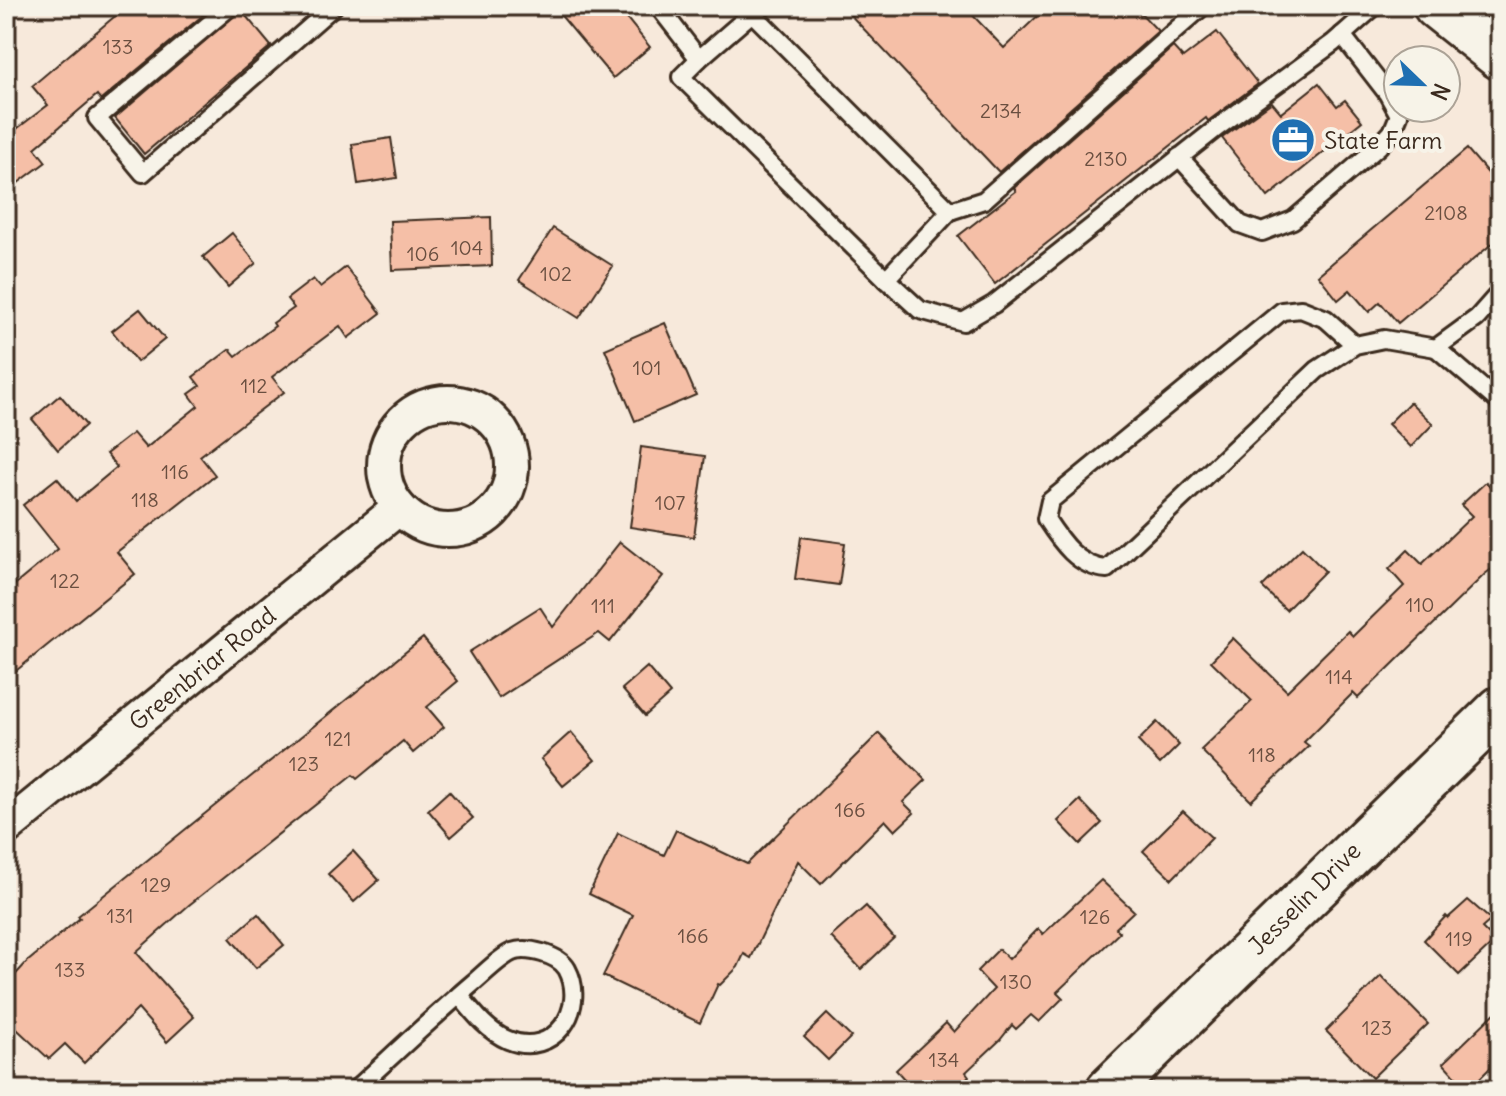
<svg xmlns="http://www.w3.org/2000/svg" width="1506" height="1096" font-family="Delius,sans-serif">
<style>
.building{fill:#f5bfa7;stroke:#3b2a1e;stroke-width:2}
.lines{fill:none;stroke-linecap:round;stroke-linejoin:round}
.lane-casing{stroke:#3b2a1e;stroke-width:22}
.street-casing{stroke:#3b2a1e;stroke-width:38}
.secondary-casing{stroke:#3b2a1e;stroke-width:50}
.primary-casing{stroke:#3b2a1e;stroke-width:50}
.lane{stroke:#f7f3e8;stroke-width:16}
.street{stroke:#f7f3e8;stroke-width:32}
.secondary{stroke:#f7f3e8;stroke-width:44}
.primary{stroke:#f7f3e8;stroke-width:44}
.labels{text-anchor:middle;dominant-baseline:central;stroke-width:8;stroke-linejoin:round;paint-order:stroke}
.number-label{font-size:20px;fill:#6a4f40}
.poi-label{font-size:24px;fill:#3b2a1e;stroke:#f7f3e8;text-anchor:start}
.street-label{font-size:24px;fill:#3b2a1e;stroke:#f7f3e8}
</style>
<rect width="100%" height="100%" fill="#f7e9db"/>
<filter id="ink" filterUnits="userSpaceOnUse"><feTurbulence type="fractalNoise" baseFrequency=".0125" numOctaves="2"/><feDisplacementMap in="SourceGraphic" scale="16" xChannelSelector="R" yChannelSelector="G"/><feConvolveMatrix kernelMatrix="1 2 1 2 8 2 1 2 1" color-interpolation-filters="sRGB"/></filter>
<g filter="url(#ink)">
<g class="building">
<polygon points="127,6 214,6 101,100 97,95 35,148 46,162 6,192 6,137 48,105 32,86"/>
<polygon points="553,6 617,6 650,47 613,78"/>
<polygon points="842,6 964,6 1004,48 1048,6 1134,6 1158,31 999,172"/>
<polygon points="241,10 271,46 144,154 115,118"/>
<polygon points="1217,32 1258,84 1208,121 1206,118 995,284 958,236 1016,191 1014,188 1173,47 1183,58"/>
<polygon points="1319,83 1337,106 1345,100 1362,121 1268,197 1222,138 1272,102 1281,113"/>
<polygon points="391,138 397,178 358,184 352,144"/>
<polygon points="1467,149 1500,187 1500,237 1398,323 1380,302 1369,312 1350,290 1338,300 1318,275"/>
<polygon points="491,217 492,266 392,270 390,221"/>
<polygon points="553,228 613,266 579,318 519,280"/>
<polygon points="232,233 256,263 228,287 203,257"/>
<polygon points="346,267 381,313 348,338 340,326 272,377 284,392 200,456 215,475 117,552 135,574 6,679 6,592 58,549 23,505 57,478 76,501 117,467 106,454 133,433 146,448 198,406 189,394 200,386 193,377 230,349 236,356 275,326 273,323 294,308 287,299 313,279 320,287"/>
<polygon points="140,309 165,339 137,362 112,331"/>
<polygon points="665,323 696,395 635,421 605,349"/>
<polygon points="60,395 86,425 58,450 32,419"/>
<polygon points="1410,402 1433,424 1411,447 1388,424"/>
<polygon points="641,447 705,456 694,537 630,527"/>
<polygon points="1486,482 1496,493 1500,490 1500,563 1485,574 1358,698 1353,693 1304,742 1309,746 1251,801 1201,750 1252,701 1211,661 1233,638 1287,691 1348,631 1353,636 1404,586 1389,569 1408,550 1422,564 1472,516 1461,505"/>
<polygon points="801,537 845,543 839,585 795,579"/>
<polygon points="620,542 663,576 610,642 599,633 499,698 469,652 540,607 553,627"/>
<polygon points="1302,548 1325,571 1286,610 1262,587"/>
<polygon points="423,638 458,681 427,707 444,727 413,753 403,741 357,779 353,775 189,905 136,952 194,1017 167,1042 138,1009 84,1063 65,1044 49,1059 6,1019 6,985 27,962 80,918 78,916"/>
<polygon points="647,667 670,694 645,716 622,689"/>
<polygon points="1157,722 1179,745 1160,764 1138,741"/>
<polygon points="571,732 595,760 563,786 541,759"/>
<polygon points="879,733 926,780 903,802 914,813 895,831 885,820 821,884 798,861 751,958 744,954 738,967 720,985 718,984 700,1023 603,976 633,915 589,894 618,833 664,855 676,830 747,864"/>
<polygon points="449,791 473,818 451,837 428,810"/>
<polygon points="1080,800 1102,823 1080,844 1058,821"/>
<polygon points="1183,811 1212,838 1172,879 1143,851"/>
<polygon points="353,851 379,880 354,902 328,874"/>
<polygon points="1101,880 1134,911 1116,928 1120,932 1057,992 1063,998 1039,1022 1031,1015 1016,1029 1012,1025 1000,1040 966,1072 969,1076 953,1090 914,1090 896,1070 946,1023 954,1032 994,989 977,971 999,949 1009,959 1038,929 1043,934"/>
<polygon points="1468,900 1491,920 1482,928 1495,941 1459,975 1424,940 1446,916 1448,918"/>
<polygon points="866,906 894,938 861,969 831,937"/>
<polygon points="258,914 284,945 256,968 230,938"/>
<polygon points="1381,976 1428,1024 1372,1078 1326,1031"/>
<polygon points="1500,1008 1500,1058 1468,1090 1443,1063"/>
<polygon points="827,1014 851,1037 828,1060 804,1037"/>
</g>
<g class="lines">
<g class="lane-casing">
<g id="lane">
<polyline points="231,6 97,118 143,173 334,6"/>
<polyline points="658,6 699,59 759,7"/>
<polyline points="752,13 950,211 984,200 1203,6"/>
<polyline points="699,59 681,77 886,279"/>
<polyline points="1179,157 1240,224 1262,232 1293,220 1378,147 1392,132 1399,115 1387,93 1342,35"/>
<polyline points="950,211 886,279 920,310 963,322 994,304 1218,127 1333,43 1375,6"/>
<path d="M1355 345 1326 319 1301 309 1282 311 1050 501 1046 519C1061 542 1078 567 1107 569L1317 370 1355 345 1384 339 1436 348 1477 318 1500 292"/>
<polyline points="1436,348 1500,403"/>
<path d="M355 1090C394 1054 433 1017 473 983 485 973 499 958 512 952 527 946 559 955 567 969 588 1008 554 1059 508 1040 488 1032 472 1011 459 995"/>
</g>
</g>
<g class="street-casing">
<g id="street">
<circle cx="448" cy="466" r="64"/>
<polyline points="6,828 399,508"/>
</g>
</g>
<g class="secondary-casing">
<polyline id="secondary" points="1109,1090 1500,709"/>
</g>
<g class="primary-casing">
<polyline id="primary" points="1436,6 1500,57"/>
</g>
<use href="#lane" class="lane"/>
<use href="#street" class="street"/>
<use href="#secondary" class="secondary"/>
<use href="#primary" class="primary"/>
</g>
</g>
<defs>
<g id="office-disc" transform="scale(2.3)"><circle r="9.5" fill="#1f6fb2" stroke="#f7f3e8"/><path d="M-6-3h4V-5.5h4V-3h4V5H-6ZM-1-4.5V-3h2v-1.5ZM-6 0V1H6V0Z" fill="#fff"/></g>
</defs>
<g fill-rule="evenodd">
<use href="#office-disc" x="1293" y="140"/>
</g>
<g class="labels">
<g class="number-label">
<text x="118" y="46">133</text>
<text x="1001" y="110">2134</text>
<text x="1106" y="158">2130</text>
<text x="1446" y="212">2108</text>
<text x="467" y="247">104</text>
<text x="423" y="253">106</text>
<text x="556" y="273">102</text>
<text x="647" y="367">101</text>
<text x="254" y="385">112</text>
<text x="175" y="471">116</text>
<text x="145" y="499">118</text>
<text x="670" y="502">107</text>
<text x="65" y="580">122</text>
<text x="1420" y="604">110</text>
<text x="603" y="605">111</text>
<text x="1339" y="676">114</text>
<text x="338" y="738">121</text>
<text x="1262" y="754">118</text>
<text x="304" y="763">123</text>
<text x="850" y="809">166</text>
<text x="156" y="884">129</text>
<text x="120" y="915">131</text>
<text x="1095" y="916">126</text>
<text x="693" y="935">166</text>
<text x="1459" y="938">119</text>
<text x="70" y="969">133</text>
<text x="1016" y="981">130</text>
<text x="1377" y="1027">123</text>
<text x="944" y="1059">134</text>
</g>
<g class="poi-label">
<text x="1324" y="140">State Farm</text>
</g>
<g class="street-label">
<text transform="translate(202 668) rotate(-39)">Greenbriar Road</text>
<text transform="translate(1304 898) rotate(-45)">Jesselin Drive</text>
</g>
</g>
<rect width="1506" height="1096" fill="none" stroke="#f7f3e8" stroke-width="32"/>
<rect x="16" y="16" width="1474" height="1064" fill="none" stroke="#3b2a1e" stroke-width="3" filter="url(#ink)"/>
<g transform="translate(1422 84) rotate(113)"><circle r="38" fill="#f7f3e8" stroke="#aca397" stroke-width="2"/>
<path d="M0-6L14 30L0 20L-14 30Z" fill="#1f6fb2"/>
<text y="-12" font-size="22" font-weight="bold" text-anchor="middle" fill="#3b2a1e">N</text>
</g>
</svg>
